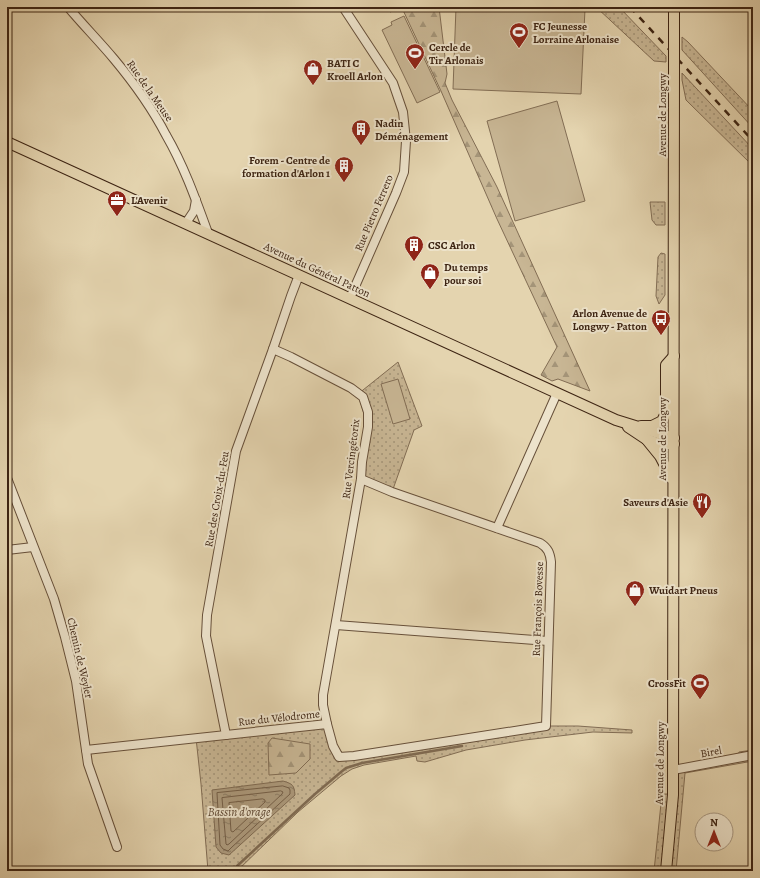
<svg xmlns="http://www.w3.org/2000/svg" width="760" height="878" font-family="Alegreya,serif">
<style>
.grass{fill:url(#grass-dots);stroke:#826d54}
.forest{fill:url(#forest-firs);stroke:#826d54}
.green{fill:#c8b694;stroke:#826d54}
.water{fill:url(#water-ripples);stroke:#7f6a51}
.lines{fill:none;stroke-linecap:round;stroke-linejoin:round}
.shore{stroke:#745e46;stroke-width:1}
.stream{stroke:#7f6a51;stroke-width:2.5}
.minor-casing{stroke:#67503a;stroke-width:10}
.major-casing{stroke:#3d2413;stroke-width:12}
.minor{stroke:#ede3cb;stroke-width:8}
.major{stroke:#e4d4af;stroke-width:10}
.rail{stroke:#3d2413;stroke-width:2.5;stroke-dasharray:7 7;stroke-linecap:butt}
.major-bridge-casing{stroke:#3d2413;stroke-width:12;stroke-linecap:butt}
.major-bridge{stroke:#e4d4af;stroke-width:10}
.labels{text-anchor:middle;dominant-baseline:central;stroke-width:4;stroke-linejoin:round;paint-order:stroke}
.poi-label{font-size:11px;font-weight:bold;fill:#3d2413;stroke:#ede3cb;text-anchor:start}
.street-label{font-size:11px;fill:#3d2413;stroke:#ede3cb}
.water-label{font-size:12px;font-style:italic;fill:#5e4732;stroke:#ede3cb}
</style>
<defs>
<pattern id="grass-dots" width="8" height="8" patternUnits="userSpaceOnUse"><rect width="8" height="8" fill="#c8b694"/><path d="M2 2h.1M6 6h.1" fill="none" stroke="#a49478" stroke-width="1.8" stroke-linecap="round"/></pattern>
<pattern id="forest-firs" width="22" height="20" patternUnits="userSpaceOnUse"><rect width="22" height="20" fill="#c8b694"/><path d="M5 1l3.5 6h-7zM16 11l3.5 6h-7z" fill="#a49478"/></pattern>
<pattern id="water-ripples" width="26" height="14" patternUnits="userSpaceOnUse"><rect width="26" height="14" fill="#ab987a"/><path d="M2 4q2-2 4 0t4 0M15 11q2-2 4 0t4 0" fill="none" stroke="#8c7c63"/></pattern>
</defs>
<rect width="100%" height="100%" fill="#e4d4af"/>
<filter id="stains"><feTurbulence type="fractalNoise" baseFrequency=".005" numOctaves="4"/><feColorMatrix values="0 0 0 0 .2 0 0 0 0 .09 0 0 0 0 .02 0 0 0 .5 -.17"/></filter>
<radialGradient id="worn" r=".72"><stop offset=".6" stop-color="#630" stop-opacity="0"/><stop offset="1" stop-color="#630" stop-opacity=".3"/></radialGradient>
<g class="grass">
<polygon points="596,7 619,7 666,56 666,62 654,61"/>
<polygon points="682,37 688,42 753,111 753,128 682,50"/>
<polygon points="682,73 753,149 753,166 686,100 682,80"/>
<polygon points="650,202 665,202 665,225 656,225 652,220"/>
<polygon points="661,253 665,254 665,295 659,304 656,296 658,257"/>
<polygon points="398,362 422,426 414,430 392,492 361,479 368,427 358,394"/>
<polygon points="327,724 339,757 546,726 578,726 632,730 632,733 593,732 525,740 466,750 425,762 417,761 416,756 364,765 352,769 341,776 298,812 237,871 208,871 201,784 196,738"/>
<polygon points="753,750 753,761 685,773 676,871 654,871 662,794 673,794 673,770 737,758 739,752"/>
</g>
<g class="forest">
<polygon points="395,7 439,7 447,74 445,83 452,100 497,187 590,391 558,379 552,381 541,375 557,347 497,219 441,91 402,8 390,12"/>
<polygon points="272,738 310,744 310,759 296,773 269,775 268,743"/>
</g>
<g class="green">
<polygon points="456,7 530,7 585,9 581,94 453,89"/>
<polygon points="404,16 440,92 417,103 382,30 392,25 391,22"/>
<polygon points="557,101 585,201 515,221 487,121"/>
<polygon points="398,379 410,419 393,424 381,384"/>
</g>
<path class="water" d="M283 781C293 784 294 785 295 795L229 855 221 853 216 847 212 790Z"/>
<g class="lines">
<g class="shore">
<polygon points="283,786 289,788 290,790 290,794 232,847 228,851 223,849 220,845 217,793"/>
<polygon points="281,791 283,792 282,794 229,844 227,845 226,844 222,798"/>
<polygon points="263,799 265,800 265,802 233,832 231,831 229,803"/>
</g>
<polyline class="stream" points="237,866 315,794 341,772 346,768 362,763 462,746"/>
<g class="minor-casing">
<g id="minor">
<path d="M68 7C83 25 99 41 114 59 134 83 152 108 166 135 184 166 196 200 208 233"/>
<polyline points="343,7 393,83 403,112 406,141 404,172 396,193 350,298"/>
<polyline points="186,223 194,211 196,200"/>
<polyline points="273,349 291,357 351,388 363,397 368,412 368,427 362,462 361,479 323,695 323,705 327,724"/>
<polyline points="7,478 54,599 65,637 76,681 88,764 117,847"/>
<polyline points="497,528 557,393"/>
<polyline points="7,550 33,547"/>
<polyline points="336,625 548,641"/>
<polyline points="226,735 206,636 207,615 236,451 273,349 291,296 299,275"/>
<path d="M86 750 327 724 333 746 339 757 354 756 546 726 551 562C550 553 548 548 540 543L392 492 361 479"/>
<polyline points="673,770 753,755"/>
</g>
</g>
<g class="major-casing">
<g id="major">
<polyline points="674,27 674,7"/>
<polyline points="7,142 616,420 674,438"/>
<polyline points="641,426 652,426 662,421 666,413 666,365 674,356"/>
<polyline points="628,427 646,439 660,444 674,444"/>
<polyline points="647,440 660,456 672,479"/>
<polyline points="666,871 673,795 674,71"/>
</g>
</g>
<use href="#minor" class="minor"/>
<use href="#major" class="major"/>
<polyline class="rail" points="630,7 753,141"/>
<g class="major-bridge-casing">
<polyline id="major-bridge" points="674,71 674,27"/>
</g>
<use href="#major-bridge" class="major-bridge"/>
</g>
<defs>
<g id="stadium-pin" transform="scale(1)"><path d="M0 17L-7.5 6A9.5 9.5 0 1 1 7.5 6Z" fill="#8f2418" stroke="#ede3cb"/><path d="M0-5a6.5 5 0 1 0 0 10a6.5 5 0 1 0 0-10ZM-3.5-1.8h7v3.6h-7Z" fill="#fff"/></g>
<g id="shop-pin" transform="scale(1)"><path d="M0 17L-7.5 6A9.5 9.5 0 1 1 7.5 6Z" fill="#8f2418" stroke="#ede3cb"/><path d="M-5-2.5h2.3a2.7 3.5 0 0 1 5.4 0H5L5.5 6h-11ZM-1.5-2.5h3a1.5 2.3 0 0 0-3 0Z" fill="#fff"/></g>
<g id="building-pin" transform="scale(1)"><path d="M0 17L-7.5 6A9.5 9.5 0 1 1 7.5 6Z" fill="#8f2418" stroke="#ede3cb"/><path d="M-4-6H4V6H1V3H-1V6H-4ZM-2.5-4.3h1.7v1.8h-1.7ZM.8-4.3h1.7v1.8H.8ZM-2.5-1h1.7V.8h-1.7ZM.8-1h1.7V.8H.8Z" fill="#fff"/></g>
<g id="office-pin" transform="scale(1)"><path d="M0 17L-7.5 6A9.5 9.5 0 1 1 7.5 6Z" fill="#8f2418" stroke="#ede3cb"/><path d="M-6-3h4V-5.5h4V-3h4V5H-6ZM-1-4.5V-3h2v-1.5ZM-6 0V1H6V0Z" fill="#fff"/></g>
<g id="bus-pin" transform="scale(1)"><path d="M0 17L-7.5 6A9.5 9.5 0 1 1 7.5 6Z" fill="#8f2418" stroke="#ede3cb"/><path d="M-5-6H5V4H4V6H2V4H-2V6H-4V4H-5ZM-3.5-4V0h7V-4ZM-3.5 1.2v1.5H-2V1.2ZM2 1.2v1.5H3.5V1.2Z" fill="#fff"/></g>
<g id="restaurant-pin" transform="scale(1)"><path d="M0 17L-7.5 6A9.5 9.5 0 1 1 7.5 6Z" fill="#8f2418" stroke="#ede3cb"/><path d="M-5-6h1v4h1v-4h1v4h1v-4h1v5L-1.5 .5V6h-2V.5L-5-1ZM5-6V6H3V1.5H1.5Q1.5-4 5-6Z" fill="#fff"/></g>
</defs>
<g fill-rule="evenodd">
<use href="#stadium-pin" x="519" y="32"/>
<use href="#stadium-pin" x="415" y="53"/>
<use href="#shop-pin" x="313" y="69"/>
<use href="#building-pin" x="361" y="129"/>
<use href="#building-pin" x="344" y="166"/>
<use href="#office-pin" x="117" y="200"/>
<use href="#building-pin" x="414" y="245"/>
<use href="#shop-pin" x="430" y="273"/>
<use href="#bus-pin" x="661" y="319"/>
<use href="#restaurant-pin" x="702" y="502"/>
<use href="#shop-pin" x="635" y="590"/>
<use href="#stadium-pin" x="700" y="683"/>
</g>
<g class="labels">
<g class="poi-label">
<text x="533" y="26">FC Jeunesse<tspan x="533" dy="13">Lorraine Arlonaise</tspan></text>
<text x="429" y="47">Cercle de<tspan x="429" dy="13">Tir Arlonais</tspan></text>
<text x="327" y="63">BATI C<tspan x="327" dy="13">Kroell Arlon</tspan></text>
<text x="375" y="123">Nadin<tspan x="375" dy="13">Déménagement</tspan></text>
<text x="330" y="160" text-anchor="end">Forem - Centre de<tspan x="330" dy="13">formation d'Arlon 1</tspan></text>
<text x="131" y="200">L'Avenir</text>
<text x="428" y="245">CSC Arlon</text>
<text x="444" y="267">Du temps<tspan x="444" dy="13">pour soi</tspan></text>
<text x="647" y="313" text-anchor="end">Arlon Avenue de<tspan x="647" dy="13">Longwy - Patton</tspan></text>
<text x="688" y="502" text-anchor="end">Saveurs d'Asie</text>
<text x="649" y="590">Wuidart Pneus</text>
<text x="686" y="683" text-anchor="end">CrossFit</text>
</g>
<g class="street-label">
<text transform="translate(150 91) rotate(55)">Rue de la Meuse</text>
<text transform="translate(662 115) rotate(-90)">Avenue de Longwy</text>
<text transform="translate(374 213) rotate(-67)">Rue Pietro Ferrero</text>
<text transform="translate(317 270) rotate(25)">Avenue du Général Patton</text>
<text transform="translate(662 439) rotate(-90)">Avenue de Longwy</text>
<text transform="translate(351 459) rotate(-83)">Rue Vercingétorix</text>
<text transform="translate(217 499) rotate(-80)">Rue des Croix-du-Feu</text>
<text transform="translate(538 609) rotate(-88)">Rue François Bovesse</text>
<text transform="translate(80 658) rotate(77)">Chemin de Weyler</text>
<text transform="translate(279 718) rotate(-6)">Rue du Vélodrome</text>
<text transform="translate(711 752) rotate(-11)">Birel</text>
<text transform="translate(660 763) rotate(-89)">Avenue de Longwy</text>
</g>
<g class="water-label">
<text x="239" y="812">Bassin d'orage</text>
</g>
</g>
<rect width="760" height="878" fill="none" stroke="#e4d4af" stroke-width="24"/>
<rect x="8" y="8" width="744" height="862" fill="none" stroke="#3d2413" stroke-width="2"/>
<rect x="12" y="12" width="736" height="854" fill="none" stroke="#3d2413"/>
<g transform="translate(714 832)"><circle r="19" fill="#ede3cb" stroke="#a79781"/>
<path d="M0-3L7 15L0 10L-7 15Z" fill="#8f2418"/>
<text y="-6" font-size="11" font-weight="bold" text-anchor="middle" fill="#3d2413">N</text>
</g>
<rect width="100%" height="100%" filter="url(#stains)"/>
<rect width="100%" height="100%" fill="url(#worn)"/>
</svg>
